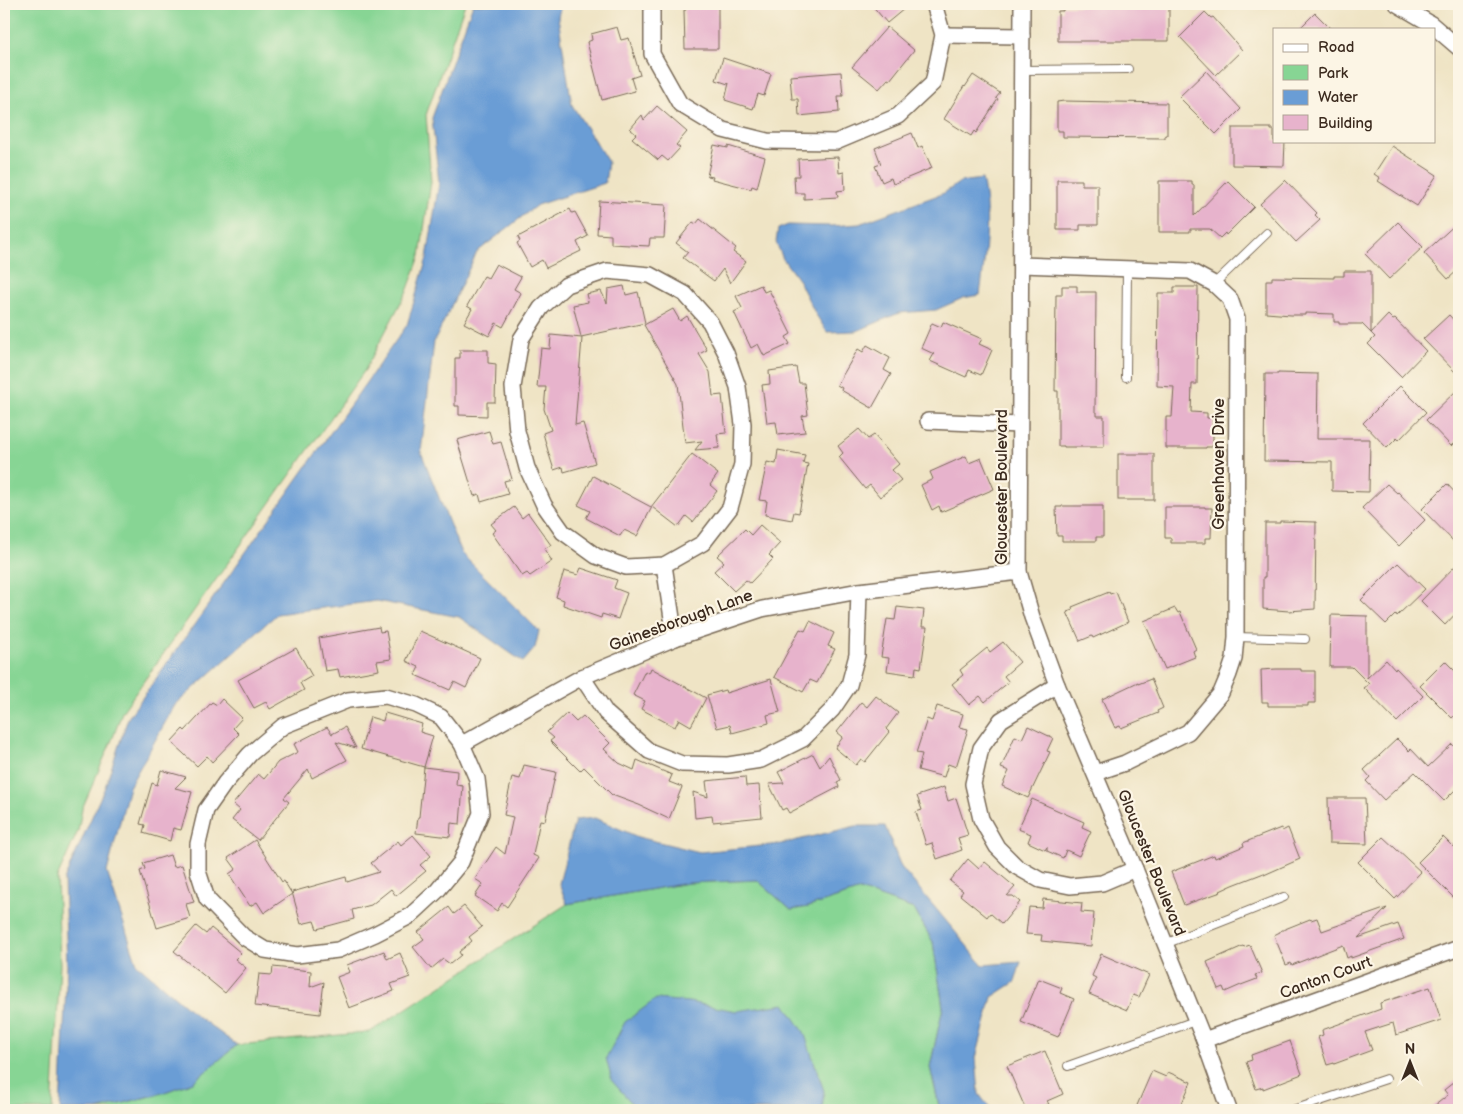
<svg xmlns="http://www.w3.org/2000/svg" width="1463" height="1114" font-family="'Balsamiq Sans',sans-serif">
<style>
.green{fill:#87d594;stroke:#618059}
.water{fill:#6a9dd5;stroke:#52647a}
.building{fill:#e7b3cc}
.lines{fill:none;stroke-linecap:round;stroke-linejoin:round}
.service-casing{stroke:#7a6b58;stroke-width:10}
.minor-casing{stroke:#7a6b58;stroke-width:18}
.service{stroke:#fff;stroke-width:8}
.minor{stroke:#fff;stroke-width:15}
.labels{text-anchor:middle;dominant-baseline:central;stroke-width:4.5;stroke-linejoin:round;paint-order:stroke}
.street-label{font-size:16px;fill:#3b2a1e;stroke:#fcf5e5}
</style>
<rect width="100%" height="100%" fill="#fcf5e5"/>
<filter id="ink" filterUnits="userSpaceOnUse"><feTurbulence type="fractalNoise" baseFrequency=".02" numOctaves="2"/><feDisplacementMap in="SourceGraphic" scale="10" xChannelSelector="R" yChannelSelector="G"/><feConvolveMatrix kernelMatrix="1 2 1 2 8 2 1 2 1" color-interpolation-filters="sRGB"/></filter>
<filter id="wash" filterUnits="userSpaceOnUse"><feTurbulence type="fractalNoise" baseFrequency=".0096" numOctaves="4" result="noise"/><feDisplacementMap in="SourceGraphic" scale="20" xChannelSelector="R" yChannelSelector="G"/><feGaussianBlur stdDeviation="1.12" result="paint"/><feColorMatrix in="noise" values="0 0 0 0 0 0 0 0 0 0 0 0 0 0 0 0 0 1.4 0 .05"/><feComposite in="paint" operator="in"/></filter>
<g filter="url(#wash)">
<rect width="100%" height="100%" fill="#efe4c5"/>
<g class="green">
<polygon points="4,4 465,4 426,115 431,182 420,256 408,289 365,370 122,712 114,735 82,809 78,831 57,878 60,965 52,1110 4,1110"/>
<polygon points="757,880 791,910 808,907 860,890 914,909 933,942 943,1007 930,1067 940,1110 97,1110 162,1093 192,1082 237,1045 370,1032 567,904 688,883"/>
</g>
<g class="water">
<polygon points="473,4 561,4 558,17 572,105 608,162 605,183 537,205 477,252 434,342 421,452 461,553 539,631 535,648 523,662 459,617 377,601 277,614 175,705 129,787 107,872 137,964 197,1016 237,1045 193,1082 162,1093 97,1110 60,1110 67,965 64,880 105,787 128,718 407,325 427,258 439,183 432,118"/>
<path d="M982 179C991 217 985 257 980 295L963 298 936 310 899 313 857 331 827 332 815 313 799 281 783 259 776 242 778 229 788 225 831 226 859 224 944 193 960 182Z"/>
<polygon points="595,818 638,837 700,852 781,844 856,826 885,826 901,867 983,965 1021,962 1015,982 992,997 976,1058 979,1094 991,1110 940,1110 930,1067 943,1007 933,942 914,909 860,890 808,907 791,910 757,880 688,883 567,904 559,884 575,820"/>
<polygon points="656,999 689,1002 736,1011 785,1004 804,1032 824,1091 822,1110 638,1110 612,1081 606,1058 625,1022"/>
</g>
<g id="blocks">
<g class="building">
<polygon points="685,4 718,4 718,49 685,49 684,10 686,10"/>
<polygon points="871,4 910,4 887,23"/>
<polygon points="1063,6 1163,6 1163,8 1169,8 1169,41 1058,41 1058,11 1063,11"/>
<polygon points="1205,12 1211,18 1213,17 1242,50 1216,75 1180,37"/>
<polygon points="1315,13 1331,29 1299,29"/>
<polygon points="617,27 621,40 629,38 640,75 631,78 635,91 602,100 587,42 592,40 591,34"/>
<polygon points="887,27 914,50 890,80 888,79 879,89 852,67"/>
<polygon points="723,58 771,74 764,96 758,94 753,109 725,100 729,83 728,84 716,80"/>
<polygon points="1206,71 1241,109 1216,134 1179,97"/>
<polygon points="841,72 843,96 838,96 839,112 799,116 798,99 792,99 790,76"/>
<polygon points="973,75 1000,93 996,98 998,99 976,133 974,131 971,136 944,119 964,86 965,87"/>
<polygon points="1064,101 1167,103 1167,135 1165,135 1165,138 1063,137 1063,131 1057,131 1057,102"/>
<polygon points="657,106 687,132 676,145 680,148 668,161 662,156 658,160 632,138 636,134 630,129 642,115 644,120"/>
<polygon points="1232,128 1271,128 1271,130 1274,130 1274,141 1285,141 1284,166 1232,165"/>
<polygon points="912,133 918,148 922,146 932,168 893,184 891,178 882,182 875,166 881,164 875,148"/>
<polygon points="714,145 728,148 728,146 765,157 757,188 752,186 751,189 712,179 713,177 707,176"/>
<polygon points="1392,146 1437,175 1417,206 1378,181 1380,178 1374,174"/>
<polygon points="838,157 839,173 844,172 845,190 837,191 838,197 804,199 804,193 795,193 794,176 799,176 798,159"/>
<polygon points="1057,180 1082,180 1082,185 1098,185 1098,225 1080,225 1080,230 1057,230"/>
<polygon points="1285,180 1317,213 1315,215 1320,220 1296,242 1260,204"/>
<polygon points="1159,181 1192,181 1192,185 1194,185 1194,216 1228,181 1254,207 1226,235 1225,233 1220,238 1210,229 1190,229 1190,232 1159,232"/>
<polygon points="599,201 666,205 664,238 650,238 649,246 611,244 611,235 597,234"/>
<polygon points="570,209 572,213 575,212 588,236 577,242 581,251 546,268 542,260 530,267 517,243 520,241 518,237"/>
<polygon points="700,219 736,248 733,252 746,261 730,283 723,269 714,281 683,258 688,252 676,243 693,222 696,224"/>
<polygon points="1459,221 1459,269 1448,279 1424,253"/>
<polygon points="1398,222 1423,247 1389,279 1365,254"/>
<polygon points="496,264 521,277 514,289 521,293 503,327 496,323 489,336 464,323 472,309 467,306 484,276 488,278"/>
<polygon points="1344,271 1371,271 1371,333 1362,324 1339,324 1339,322 1334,322 1334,314 1305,313 1305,315 1291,315 1266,313 1266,280 1272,280 1272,277 1334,278 1334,276 1344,276"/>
<polygon points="761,285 764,292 769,290 791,334 786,337 790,344 764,356 758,344 751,348 734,312 742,308 736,296"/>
<polygon points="624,286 626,295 638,292 645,323 581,337 573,305 588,302 586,294 601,291 607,303 608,289"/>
<polygon points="1062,286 1077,286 1077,292 1096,292 1095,412 1097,412 1097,416 1104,416 1104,447 1064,447 1064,446 1058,446 1058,391 1055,391 1056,295 1062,295"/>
<polygon points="1174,287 1198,287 1197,384 1192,384 1191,412 1207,413 1207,418 1213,418 1213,447 1206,447 1206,448 1166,448 1166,417 1172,417 1174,387 1157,386 1158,293 1174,293"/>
<polygon points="673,309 680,321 687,316 707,350 699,354 710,372 713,396 722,395 726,433 717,434 719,448 695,450 702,441 685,443 678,384 644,325"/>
<polygon points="1388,315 1393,320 1395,319 1426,351 1401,377 1368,344 1375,337 1371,333"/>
<polygon points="1449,315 1459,326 1459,376 1423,339"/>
<polygon points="943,322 982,339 979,344 992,350 981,375 969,370 966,377 930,361 934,354 921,348 932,323 941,327"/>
<polygon points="551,335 582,338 575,425 583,423 595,463 564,472 563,467 554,470 548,451 543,433 551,430 544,409 546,387 537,387 541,348 550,349"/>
<polygon points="867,345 890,358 884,370 891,374 872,408 841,390 842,388 837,385 858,349 863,352"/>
<polygon points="460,350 488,350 488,363 496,364 495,402 487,402 487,416 459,415 459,406 455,406 455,358 460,358"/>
<polygon points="796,367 799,383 804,383 808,415 802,416 805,432 778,435 776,422 767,423 762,385 770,384 769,371"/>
<polygon points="1278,373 1318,374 1317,439 1370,439 1369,492 1332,491 1332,462 1264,461 1265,374 1278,374"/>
<polygon points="1400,386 1426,412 1399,440 1397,438 1387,448 1363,423"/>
<polygon points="1459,388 1459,438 1451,446 1426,420"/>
<polygon points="859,429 868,439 874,435 899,464 892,470 901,480 880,497 870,485 865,489 839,457 843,453 838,446"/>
<polygon points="489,431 493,444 501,442 512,479 504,481 508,494 481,502 479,494 474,496 457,440"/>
<polygon points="778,450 805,455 803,463 808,464 799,513 794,512 792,520 765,515 767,501 759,500 767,462 776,464"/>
<polygon points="692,454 718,474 710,485 717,491 693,522 686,516 678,527 652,507 637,536 624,530 620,536 586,518 590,511 578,505 593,476 651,507"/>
<rect x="1118" y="454" width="36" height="46"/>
<polygon points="966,456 969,463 981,458 994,489 941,512 939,506 932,510 921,485 933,479 930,472"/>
<polygon points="1387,484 1397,493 1398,492 1425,520 1399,546 1362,508"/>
<polygon points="1447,484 1459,497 1459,547 1422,509"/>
<polygon points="1062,506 1103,506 1103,537 1096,537 1096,541 1062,541 1062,536 1057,536 1056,507 1062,507"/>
<polygon points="514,507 522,518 528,513 551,545 544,549 552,561 530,576 527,573 522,576 492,533 496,530 491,524"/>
<polygon points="1165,507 1205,507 1205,508 1212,508 1211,538 1205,538 1205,543 1171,543 1171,538 1165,538"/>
<polygon points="1280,521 1316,522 1315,609 1289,611 1263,609 1263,577 1265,577 1265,523 1280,523"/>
<polygon points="760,525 780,543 769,555 773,559 750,583 746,580 734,591 714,571 724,562 717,556 745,529 751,535"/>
<polygon points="1459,562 1459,610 1445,625 1421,601"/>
<polygon points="1398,563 1425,589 1397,616 1396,614 1386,624 1361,600"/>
<polygon points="581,568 617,580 614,588 627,593 618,619 602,614 601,618 563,605 564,600 556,597 564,571 578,575"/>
<polygon points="1109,592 1110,594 1116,592 1128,622 1093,638 1092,636 1080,641 1067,612 1073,610 1072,607"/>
<polygon points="897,607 924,610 922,627 927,627 921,668 916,667 915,675 887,671 889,658 881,657 887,619 895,620"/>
<polygon points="1175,608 1178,613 1180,612 1196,649 1193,651 1195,657 1165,669 1144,621"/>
<polygon points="1331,615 1367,616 1367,678 1386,660 1395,670 1396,668 1423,696 1397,722 1364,688 1369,684 1352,667 1330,667"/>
<polygon points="810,621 834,633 828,646 835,649 817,683 810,680 803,692 774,677 800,629 805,631"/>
<polygon points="379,627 380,632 386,631 391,659 377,661 379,670 340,677 338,669 325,671 319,638"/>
<polygon points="420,631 480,658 466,688 454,682 450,690 415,675 419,667 406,661"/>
<polygon points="1003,642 1020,662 1004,676 1009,682 999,690 985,702 980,696 969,705 952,684 963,675 960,670 987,648 990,652"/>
<polygon points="296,648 312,676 300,683 304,690 270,709 266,702 254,708 238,680"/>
<polygon points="1445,661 1459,675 1459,711 1452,718 1420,686"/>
<polygon points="651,668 706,698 691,726 679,719 675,727 641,709 645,701 633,695 645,671 649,673"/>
<polygon points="1276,669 1301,669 1301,671 1315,671 1315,703 1308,703 1308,706 1268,706 1268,702 1262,702 1261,670"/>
<polygon points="771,679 780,712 767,715 769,723 732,733 730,725 717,728 707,695 725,690 726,693"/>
<polygon points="1151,679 1163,708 1157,711 1158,713 1121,728 1120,726 1115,728 1102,699 1138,682 1138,684"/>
<polygon points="876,696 898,713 886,729 889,732 865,762 861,759 856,765 835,748 843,737 837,732 861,702 867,707"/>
<polygon points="222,699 242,718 233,728 239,734 212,762 207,756 197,766 171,742 183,729 185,731 212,702 217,705"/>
<polygon points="937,706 963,714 959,727 968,729 956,767 948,764 944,777 918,770 922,754 916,753 927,719 932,721"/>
<polygon points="385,713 422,724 420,732 433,736 424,767 361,749 370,717 383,721"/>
<polygon points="567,713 576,722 583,716 610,743 604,749 619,763 634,770 637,760 672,775 669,782 682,787 669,819 639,805 612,795 584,767 580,771 550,741 554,738 547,732"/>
<polygon points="1028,726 1053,738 1047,751 1050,752 1028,798 1002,786 1009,771 1001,768 1015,736 1022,739"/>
<polygon points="327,727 332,734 345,727 356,748 336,742 347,760 312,778 308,769 284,798 289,802 258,840 232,820 240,810 233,804 258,774 264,779 278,762 298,752 294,744"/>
<polygon points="1397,739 1409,751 1411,749 1428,767 1452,744 1459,751 1459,786 1444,801 1415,772 1384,800 1366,781 1370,777 1364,770"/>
<polygon points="813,754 820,767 829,756 841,780 837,782 839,787 789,813 786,808 782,810 769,784 784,783 778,772"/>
<polygon points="524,765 556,772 545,821 540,820 533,855 539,858 507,907 502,903 497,911 475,896 483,884 475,879 496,847 505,854 513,817 504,815 512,777 520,779"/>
<polygon points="424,767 457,771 456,785 463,786 460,824 451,823 450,837 416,833 418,817 419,817"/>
<polygon points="161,770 186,777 175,788 192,792 181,830 173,828 170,841 143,833 145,825 140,824 152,783 157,785"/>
<polygon points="745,777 746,786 759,785 762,817 713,822 712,816 695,818 693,792 708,797 706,781"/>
<polygon points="944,787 948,801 956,798 968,835 958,838 962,850 937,859 932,843 926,845 916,812 922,810 917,796"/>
<polygon points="1328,798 1365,798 1367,844 1329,843"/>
<polygon points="1032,799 1084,822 1082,827 1091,831 1079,856 1066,850 1063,858 1047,851 1047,847 1045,850 1028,842 1031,834 1018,829"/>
<polygon points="1281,828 1282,831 1288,828 1300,859 1264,875 1264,873 1233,885 1220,891 1221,892 1184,905 1171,872 1214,855 1215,858 1244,846 1243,843"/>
<polygon points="413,835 431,856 420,865 426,871 396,896 391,889 371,905 352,910 354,919 317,929 314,921 301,924 292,892 346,877 347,882 379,872 371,863 398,841 401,845"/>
<polygon points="1383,837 1421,872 1395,899 1358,862"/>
<polygon points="1443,837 1453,847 1459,841 1459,903 1418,862"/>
<polygon points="255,840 282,882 284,881 292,894 264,913 257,902 250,906 229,874 236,869 228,858"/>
<polygon points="170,855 174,867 182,865 194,902 186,904 190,918 157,928 140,871 145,869 143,863"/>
<polygon points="968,859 979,869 985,862 1015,887 1007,896 1013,896 1020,902 1002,924 990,913 987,917 960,895 963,891 950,881"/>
<polygon points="1043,899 1082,903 1081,912 1094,913 1091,946 1041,941 1042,935 1026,934 1029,907 1042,908"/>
<polygon points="464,906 482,927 469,937 472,941 459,952 461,955 450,964 443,959 431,969 413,947 424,939 418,932 449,907 454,914"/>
<polygon points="1387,908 1358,938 1398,924 1404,939 1351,958 1351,956 1347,958 1343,945 1292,965 1291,963 1286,965 1274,935 1280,932 1280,931 1310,919 1311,920 1317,918 1322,931"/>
<polygon points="196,926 206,934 211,928 241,953 235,959 246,968 225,993 174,951"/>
<polygon points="1250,945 1262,973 1255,975 1257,979 1241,985 1225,992 1223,987 1218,989 1207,962 1243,946 1244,947"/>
<polygon points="384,951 387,959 400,953 410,977 391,984 394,991 349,1008 337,977 350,972 347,965"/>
<polygon points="1101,954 1149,975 1139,997 1133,995 1127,1010 1089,994 1096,978 1092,976"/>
<polygon points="273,967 311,971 310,987 324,982 320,1014 255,1006 259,974 272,975"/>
<polygon points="1039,979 1062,988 1060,993 1074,999 1058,1037 1021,1022"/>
<polygon points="1430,987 1441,1020 1396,1035 1393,1023 1365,1032 1372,1050 1334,1064 1334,1063 1327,1065 1318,1037 1323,1035 1322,1030 1381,1009 1380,1003"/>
<polygon points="1290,1041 1302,1074 1263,1089 1263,1087 1256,1089 1246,1062 1252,1060 1251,1055"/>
<polygon points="1045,1051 1063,1094 1047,1101 1049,1104 1033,1110 1026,1110 1007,1066"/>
<polygon points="1152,1071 1166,1077 1168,1072 1191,1082 1179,1110 1135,1110"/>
<polygon points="1459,1078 1459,1110 1429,1110 1448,1095 1444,1090"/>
</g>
</g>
</g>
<g filter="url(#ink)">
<use href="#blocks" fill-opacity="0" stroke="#7a6b58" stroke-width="1"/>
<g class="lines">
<g class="service-casing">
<g id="service">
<polyline points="1021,70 1128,69"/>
<polyline points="1214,284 1267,233"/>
<polyline points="1126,377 1127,269"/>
<polyline points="1236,637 1305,639"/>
<polyline points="1165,944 1284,897"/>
<polyline points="1068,1066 1195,1021"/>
<polyline points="1293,1110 1386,1079"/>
</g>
</g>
<g class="minor-casing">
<g id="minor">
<polyline points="652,4 652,54 680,104 723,130 767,141 836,142 898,116 933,83 943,35 934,4"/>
<polyline points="1022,4 1019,572 1032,617 1057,685 1135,869 1204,1040 1229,1110"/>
<polyline points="1397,4 1431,24 1459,48"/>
<polyline points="943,35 1022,36"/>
<polyline points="1021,265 1190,271 1214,284 1230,299 1237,319 1236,637 1234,659 1229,674 1221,693 1188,732 1125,763 1095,773"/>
<polygon points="607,271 650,275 685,294 710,322 726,353 738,387 743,424 742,464 730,508 703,543 664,565 626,567 596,556 563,532 544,505 527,468 517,431 513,387 521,339 541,308 566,285"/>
<polyline points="928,421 1019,425"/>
<polyline points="664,565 675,638"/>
<polyline points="582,677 606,713 649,751 682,764 728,765 761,760 803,739 832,710 849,685 857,655 859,591"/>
<polyline points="1057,685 1001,720 981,748 973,784 981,819 997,847 1017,867 1040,880 1070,886 1102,883 1135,869"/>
<polygon points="386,696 416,705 441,717 462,744 477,779 481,813 461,862 437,891 410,916 375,934 338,950 297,955 265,950 244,937 207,899 198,871 198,844 206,810 225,783 250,754 283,726 348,700"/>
<polyline points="462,744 582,677 675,638 762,609 859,591 1019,572"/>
<polyline points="1204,1040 1459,948"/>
</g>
</g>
<use href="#service" class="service"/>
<use href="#minor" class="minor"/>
</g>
</g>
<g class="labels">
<g class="street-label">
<text transform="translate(1219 464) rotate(-90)">Greenhaven Drive</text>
<text transform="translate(1002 487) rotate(-90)">Gloucester Boulevard</text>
<text transform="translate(681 621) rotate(-20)">Gainesborough Lane</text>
<text transform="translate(1151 863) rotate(68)">Gloucester Boulevard</text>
<text transform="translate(1326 978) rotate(-20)">Canton Court</text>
</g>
</g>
<rect width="1463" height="1114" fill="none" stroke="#fcf5e5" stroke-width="20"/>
<rect x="1273" y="28" width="162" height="115" fill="#fcf5e5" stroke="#afa495"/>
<rect x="1283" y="44" width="25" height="8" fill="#ffffff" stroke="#afa495"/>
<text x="1318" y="52" font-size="15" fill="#3b2a1e">Road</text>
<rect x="1283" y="65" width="25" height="15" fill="#87d594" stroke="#afa495"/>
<text x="1318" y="78" font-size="15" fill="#3b2a1e">Park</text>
<rect x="1283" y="90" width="25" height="15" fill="#6a9dd5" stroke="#afa495"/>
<text x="1318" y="102" font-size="15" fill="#3b2a1e">Water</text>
<rect x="1283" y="115" width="25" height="15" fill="#e7b3cc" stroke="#afa495"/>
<text x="1318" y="128" font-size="15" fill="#3b2a1e">Building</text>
<g transform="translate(1410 1062)" stroke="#fcf5e5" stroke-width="4" paint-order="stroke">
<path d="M0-4L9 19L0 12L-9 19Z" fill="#3b2a1e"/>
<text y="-8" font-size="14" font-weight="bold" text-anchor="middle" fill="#3b2a1e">N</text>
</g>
</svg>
